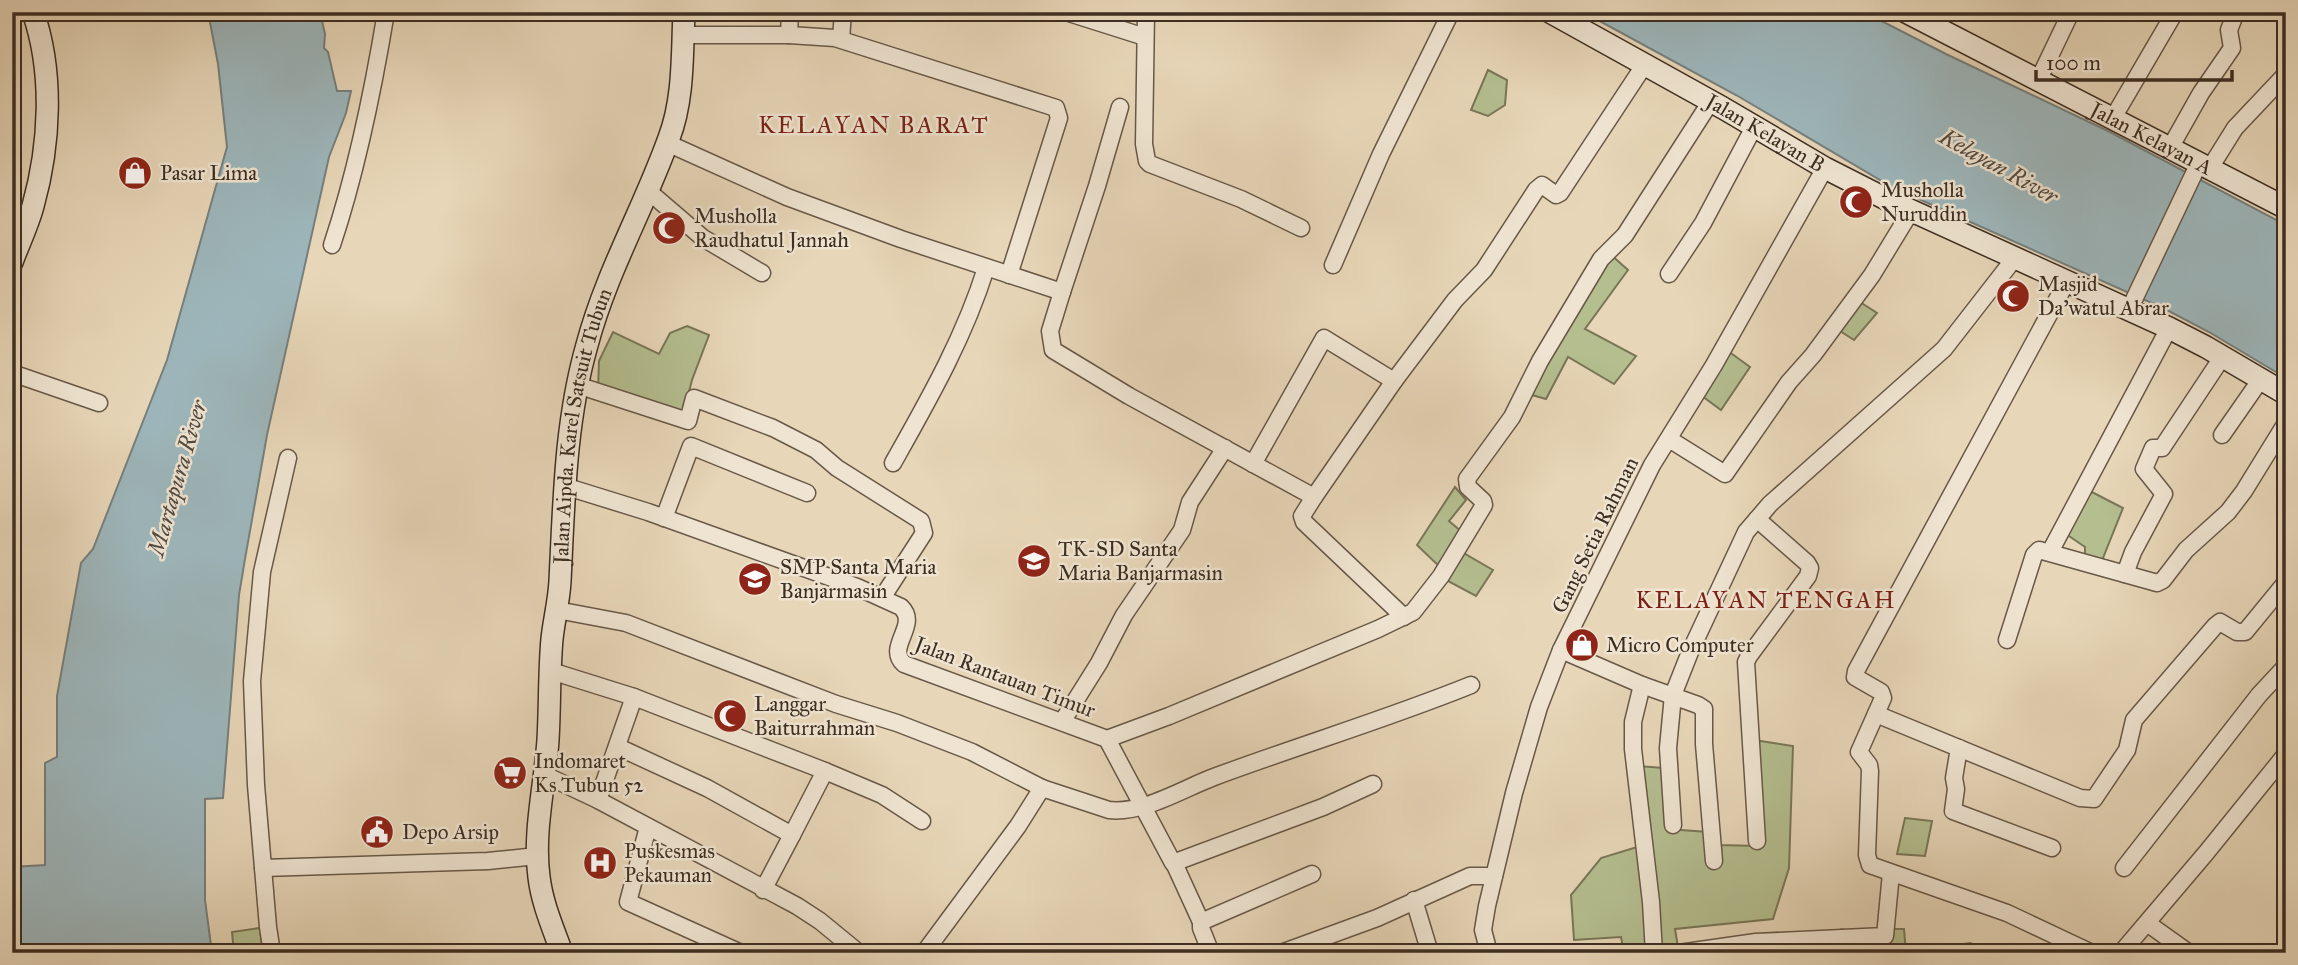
<svg xmlns="http://www.w3.org/2000/svg" width="2298" height="965" font-family="'IM FELL Great Primer',serif">
<style>
.green{fill:#b4be8f;stroke:#797658;stroke-width:2}
.water{fill:#9db6bb;stroke:#77807e;stroke-width:2}
.lines{fill:none;stroke-linecap:round;stroke-linejoin:round}
.street-casing{stroke:#685848;stroke-width:19}
.secondary-casing{stroke:#3e2e22;stroke-width:24}
.street{stroke:#efe4d1;stroke-width:16}
.secondary{stroke:#efe4d1;stroke-width:21}
.labels{text-anchor:middle;dominant-baseline:central;stroke-width:5;stroke-linejoin:round;paint-order:stroke}
.street-label{font-size:21px;fill:#3e2e22;stroke:#efe4d1}
.poi-label{font-size:21px;fill:#3e2e22;stroke:#efe4d1;text-anchor:start}
.water-label{font-size:23px;font-style:italic;fill:#514941;stroke:#efe4d1}
.quarter-label{font-size:24px;letter-spacing:2px;fill:#7a1f14;stroke:#efe4d1}
</style>
<rect width="100%" height="100%" fill="#e7d6b8"/>
<filter id="stains"><feTurbulence type="fractalNoise" baseFrequency=".00286" numOctaves="4"/><feColorMatrix values="0 0 0 0 .2 0 0 0 0 .09 0 0 0 0 .02 0 0 0 .5 -.17"/></filter>
<radialGradient id="worn" r=".72"><stop offset=".6" stop-color="#630" stop-opacity="0"/><stop offset="1" stop-color="#630" stop-opacity=".3"/></radialGradient>
<g class="green">
<polygon points="1488,70 1507,80 1505,105 1488,116 1471,110"/>
<polygon points="1610,254 1628,270 1585,329 1636,356 1614,384 1568,357 1546,399 1532,395 1539,373"/>
<polygon points="1860,302 1877,313 1854,340 1837,329"/>
<polygon points="687,326 709,335 692,380 683,415 598,391 599,361 613,332 659,354 670,333"/>
<polygon points="1728,351 1750,367 1721,410 1702,396"/>
<polygon points="1455,487 1466,500 1449,521 1462,532 1455,548 1493,570 1476,596 1448,581 1440,567 1417,545"/>
<polygon points="2088,490 2123,508 2101,563 2085,557 2085,547 2066,534"/>
<polygon points="1754,740 1793,746 1789,868 1773,919 1675,929 1679,953 1624,953 1621,937 1574,940 1571,895 1601,858 1647,844 1638,766 1664,768 1668,829 1708,832 1719,845 1758,846"/>
<polygon points="1905,818 1932,821 1925,856 1897,854"/>
<polygon points="260,928 263,953 234,953 232,932"/>
<polygon points="1889,929 1904,929 1906,953 1878,953 1879,944"/>
<polygon points="1970,943 1994,953 1945,953 1943,947"/>
</g>
<g class="water">
<polygon points="208,12 320,12 325,34 324,48 328,52 337,91 351,91 346,113 329,157 267,435 245,559 239,595 223,798 205,799 205,900 212,953 16,953 12,935 12,867 45,865 45,763 57,757 57,696 81,563 93,549 167,360 227,147 218,64"/>
<polygon points="1583,12 1864,12 1946,54 2108,131 2286,225 2286,378 2209,332 2165,309 1892,187 1736,95"/>
</g>
<g class="lines">
<g class="street-casing">
<g id="street">
<polyline points="1066,12 1145,37"/>
<polyline points="1146,12 1144,144 1147,161 1150,164 1241,199 1301,228"/>
<polyline points="683,35 789,35 835,38 1056,108 1059,118 1009,275"/>
<polyline points="789,35 790,12"/>
<polyline points="841,39 843,12"/>
<polyline points="2039,79 2071,12"/>
<polyline points="2113,118 2175,12"/>
<polyline points="667,143 787,197 901,239 1062,292 1097,186 1120,107"/>
<polyline points="2170,148 2201,93 2232,48 2229,30 2236,12"/>
<polyline points="2210,168 2235,128 2286,74"/>
<polyline points="647,190 703,238 762,273"/>
<path d="M332 245C357 170 373 91 386 12"/>
<polyline points="1333,265 1381,154 1451,12"/>
<polyline points="1669,274 1703,223 1754,127"/>
<polyline points="2066,283 1856,671 1855,677 1881,692 1883,698 1859,752 1869,765 1870,771 1867,855 1870,865 2007,913 2092,953"/>
<polyline points="1062,292 1050,331 1053,350 1129,396 1314,497 1302,516 1304,522 1404,617"/>
<polyline points="2129,310 2199,163"/>
<polyline points="12,373 99,403"/>
<polyline points="577,385 688,421 694,398 773,428 816,450 837,468 921,521 924,533 882,598"/>
<polyline points="2222,435 2261,379"/>
<polyline points="1669,439 1725,474 1789,382 1813,355 1872,275 1911,211"/>
<path d="M893 463C929 399 964 338 986 268"/>
<polyline points="1253,464 1324,338 1394,381"/>
<path d="M564 486 648 512 857 587 901 607C920 625 885 647 904 664L1107 739 1169 716 1378 629 1413 612 1441 576 1484 505 1483 501 1468 487 1467 479 1512 417 1540 361 1601 259 1625 235 1711 101"/>
<polyline points="1314,497 1394,381 1455,300 1484,270 1536,190 1542,185 1556,195 1560,193 1645,64"/>
<polyline points="664,518 691,446 807,493"/>
<polyline points="1757,519 1807,563 1810,568 1808,576 1749,656 1746,662 1757,841"/>
<polyline points="2050,552 2169,328"/>
<polyline points="2125,574 2133,552 2164,494 2144,469 2153,448 2162,448 2223,356"/>
<path d="M557 610 626 623 836 704 897 723 972 752 1042 788 1109 810C1143 814 1182 789 1214 777 1300 745 1387 719 1471 685"/>
<polyline points="2007,640 2034,555 2039,550 2150,581 2157,583 2163,580 2186,550 2228,512 2244,491 2286,423"/>
<polyline points="1561,650 1642,685 1633,722 1633,749 1651,902 1654,953"/>
<polyline points="551,671 634,697 825,771 792,835"/>
<polyline points="1642,685 1698,705 1704,709 1704,744 1714,861"/>
<polyline points="1876,714 2080,798 2094,799 2127,750 2134,720 2215,626 2220,622 2237,632 2245,632 2286,582"/>
<polyline points="1062,722 1099,663 1124,615 1182,530 1190,502 1225,448"/>
<polyline points="1107,739 1173,863 1323,807 1373,784"/>
<polyline points="618,747 707,788 792,835 763,890"/>
<polyline points="1959,748 1954,778 1956,789 1953,811 2052,848"/>
<polyline points="825,771 882,795 922,821"/>
<polyline points="545,775 598,800 797,906 820,921 859,953"/>
<polyline points="598,800 634,697"/>
<polyline points="1673,825 1668,748 1673,695 1690,652 1746,532 1770,504 1944,349 2014,259"/>
<polyline points="648,827 628,902 741,953"/>
<polyline points="1174,863 1201,922"/>
<polyline points="263,868 488,861 537,856"/>
<polyline points="2124,868 2259,695 2286,666"/>
<polyline points="1414,900 1430,953"/>
<polyline points="2147,923 2189,953"/>
<polyline points="272,953 268,927 256,785 252,681 262,572 288,458"/>
<polyline points="924,953 1018,826 1042,788"/>
<polyline points="1211,953 1201,928 1201,922 1312,874"/>
<polyline points="1281,953 1377,918 1470,876 1494,876"/>
<polyline points="1489,953 1483,930 1487,906 1514,793 1539,707 1561,650 1652,465 1714,365 1825,168"/>
<polyline points="1679,953 1756,942 1842,938"/>
<polyline points="1844,953 1842,938 1885,936 1891,873"/>
<polyline points="2121,953 2206,853 2286,754"/>
</g>
</g>
<g class="secondary-casing">
<g id="secondary">
<path id="s1" d="M1550 12 1723 108 1825 168 1888 200 2169 328 2206 347 2286 394"/>
<path id="s2" d="M1906 12 2286 208"/>
<path d="M12 262C19 243 28 225 33 206 50 145 54 73 33 12"/>
<path id="s3" d="M562 953C553 928 542 903 539 877 533 832 545 785 548 740 550 706 549 672 552 639 554 620 559 601 560 581 564 502 565 422 587 345 606 273 644 208 669 138 684 99 682 54 684 12"/>
</g>
</g>
<use href="#street" class="street"/>
<use href="#secondary" class="secondary"/>
</g>
<defs>
<g id="shop-disc" transform="scale(1.75)"><circle r="9.5" fill="#8f2418" stroke="#efe4d1"/><path d="M-5-2.5h2.3a2.7 3.5 0 0 1 5.4 0H5L5.5 6h-11ZM-1.5-2.5h3a1.5 2.3 0 0 0-3 0Z" fill="#fff"/></g>
<g id="mosque-disc" transform="scale(1.75)"><circle r="9.5" fill="#8f2418" stroke="#efe4d1"/><path d="M3.5-4.9A6 6 0 1 0 3.5 4.9A5 5 0 1 1 3.5-4.9Z" fill="#fff"/></g>
<g id="school-disc" transform="scale(1.75)"><circle r="9.5" fill="#8f2418" stroke="#efe4d1"/><path d="M0-5L7-2L0 1L-7-2ZM-4 1L0 2.5L4 1V4Q0 6-4 4Z" fill="#fff"/></g>
<g id="supermarket-disc" transform="scale(1.75)"><circle r="9.5" fill="#8f2418" stroke="#efe4d1"/><path d="M-6-5.5h2.5l.6 2H6L4.5 2H-2.5L-4.4-4H-6ZM-1.5 3.2a1.3 1.3 0 1 0 .1 0ZM3 3.2a1.3 1.3 0 1 0 .1 0Z" fill="#fff"/></g>
<g id="civic-disc" transform="scale(1.75)"><circle r="9.5" fill="#8f2418" stroke="#efe4d1"/><path d="M-.6-6.5H3V-4.5H.6V-3L4-1V1h2V6H-6V1h2V-1L-.6-3ZM-1.2 2.5V6h2.4V2.5Z" fill="#fff"/></g>
<g id="hospital-disc" transform="scale(1.75)"><circle r="9.5" fill="#8f2418" stroke="#efe4d1"/><path d="M-5-5h3v3.5h4V-5h3V5h-3V1.5h-4V5h-3Z" fill="#fff"/></g>
</defs>
<g fill-rule="evenodd">
<use href="#shop-disc" x="135" y="173"/>
<use href="#mosque-disc" x="1856" y="202"/>
<use href="#mosque-disc" x="669" y="228"/>
<use href="#mosque-disc" x="2013" y="296"/>
<use href="#school-disc" x="1034" y="561"/>
<use href="#school-disc" x="755" y="579"/>
<use href="#shop-disc" x="1582" y="645"/>
<use href="#mosque-disc" x="730" y="716"/>
<use href="#supermarket-disc" x="510" y="773"/>
<use href="#civic-disc" x="377" y="832"/>
<use href="#hospital-disc" x="600" y="863"/>
</g>
<g class="labels">
<g class="street-label">
<text stroke="none"><textPath href="#s1" startOffset="247">Jalan Kelayan B</textPath></text>
<text stroke="none"><textPath href="#s2" startOffset="276">Jalan Kelayan A</textPath></text>
<text stroke="none"><textPath href="#s3" startOffset="534">Jalan Aipda. Karel Satsuit Tubun</textPath></text>
<text transform="translate(1595 535) rotate(-64)">Gang Setia Rahman</text>
<text transform="translate(1005 677) rotate(21)">Jalan Rantauan Timur</text>
</g>
<g class="poi-label">
<text x="160" y="173">Pasar Lima</text>
<text x="1881" y="190">Musholla<tspan x="1881" dy="24">Nuruddin</tspan></text>
<text x="694" y="216">Musholla<tspan x="694" dy="24">Raudhatul Jannah</tspan></text>
<text x="2038" y="284">Masjid<tspan x="2038" dy="24">Da'watul Abrar</tspan></text>
<text x="1058" y="549">TK-SD Santa<tspan x="1058" dy="24">Maria Banjarmasin</tspan></text>
<text x="780" y="567">SMP Santa Maria<tspan x="780" dy="24">Banjarmasin</tspan></text>
<text x="1606" y="645">Micro Computer</text>
<text x="754" y="704">Langgar<tspan x="754" dy="24">Baiturrahman</tspan></text>
<text x="534" y="761">Indomaret<tspan x="534" dy="24">Ks Tubun 52</tspan></text>
<text x="402" y="832">Depo Arsip</text>
<text x="624" y="851">Puskesmas<tspan x="624" dy="24">Pekauman</tspan></text>
</g>
<g class="water-label">
<text transform="translate(1999 166) rotate(29)">Kelayan River</text>
<text transform="translate(177 478) rotate(-74)">Martapura River</text>
</g>
<g class="quarter-label">
<text x="874" y="125">KELAYAN BARAT</text>
<text x="1766" y="600">KELAYAN TENGAH</text>
</g>
</g>
<rect width="2298" height="965" fill="none" stroke="#e7d6b8" stroke-width="42"/>
<rect x="14" y="14" width="2270" height="937" fill="none" stroke="#3e2e22" stroke-width="3.5"/>
<rect x="21" y="21" width="2256" height="923" fill="none" stroke="#3e2e22" stroke-width="2"/>
<path d="M2036 70v10h196v-10" fill="none" stroke="#3e2e22" stroke-width="3.5"/>
<text x="2046" y="70" font-size="21" fill="#3e2e22" stroke="#efe4d1" stroke-width="5" paint-order="stroke">100 m</text>
<rect width="100%" height="100%" filter="url(#stains)"/>
<rect width="100%" height="100%" fill="url(#worn)"/>
</svg>
